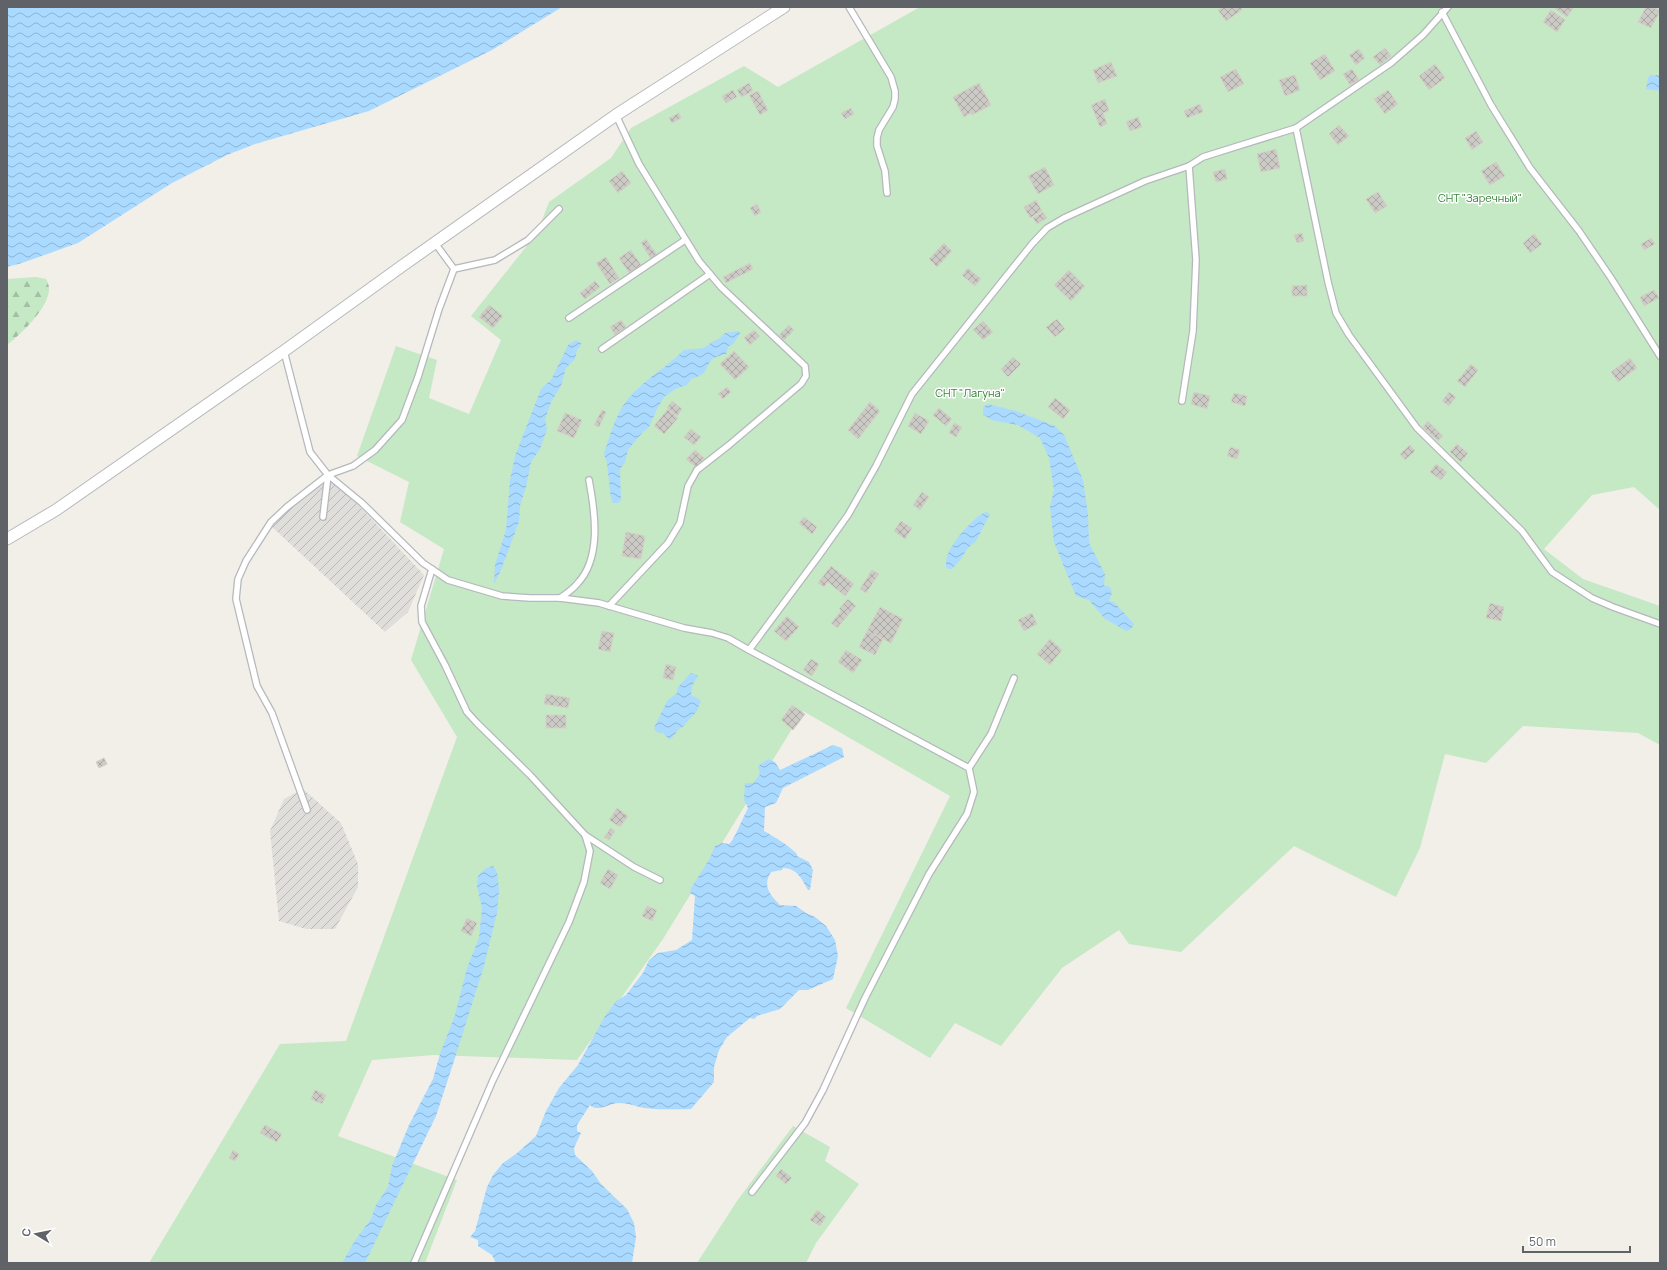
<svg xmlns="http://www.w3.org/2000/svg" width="1667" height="1270" font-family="Manrope,sans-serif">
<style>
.industrial{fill:url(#industrial-furrows)}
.forest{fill:url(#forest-firs)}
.garden{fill:#c5e8c5}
.water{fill:url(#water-waves)}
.building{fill:url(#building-cross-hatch);stroke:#d6d1c6}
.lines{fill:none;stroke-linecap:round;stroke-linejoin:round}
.lane-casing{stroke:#b5b8bc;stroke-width:8}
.street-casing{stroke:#b5b8bc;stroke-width:13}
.lane{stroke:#fff;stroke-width:5.5}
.street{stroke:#fff;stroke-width:11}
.labels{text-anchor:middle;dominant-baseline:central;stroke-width:3;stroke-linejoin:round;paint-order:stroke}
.park-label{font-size:11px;fill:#348238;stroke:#fff}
</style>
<defs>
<pattern id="industrial-furrows" width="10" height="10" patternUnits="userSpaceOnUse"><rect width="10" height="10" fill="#e0deda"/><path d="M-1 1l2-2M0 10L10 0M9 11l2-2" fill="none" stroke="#b9b8b5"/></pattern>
<pattern id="forest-firs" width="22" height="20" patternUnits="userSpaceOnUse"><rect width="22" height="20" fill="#c5e8c5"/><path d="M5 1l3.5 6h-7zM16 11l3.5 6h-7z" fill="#a3c0a4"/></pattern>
<pattern id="water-waves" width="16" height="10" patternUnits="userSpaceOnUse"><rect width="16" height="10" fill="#aadaff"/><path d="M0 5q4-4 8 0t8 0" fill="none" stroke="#8eb4d2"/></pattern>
<pattern id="building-cross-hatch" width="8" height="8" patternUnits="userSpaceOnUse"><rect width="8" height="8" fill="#cccac5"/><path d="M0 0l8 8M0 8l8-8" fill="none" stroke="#a9a8a4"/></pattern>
</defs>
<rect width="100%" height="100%" fill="#f1efe8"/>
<g class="industrial">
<polygon points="328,475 333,478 424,575 408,612 385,632 271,526"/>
<polygon points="303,789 341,823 358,864 358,887 335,929 306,929 279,921 270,831 284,799"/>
</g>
<path class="forest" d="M36 277 46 279C47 281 49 285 49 288 50 307 21 334 7 345V279Z"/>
<g class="garden">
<polygon points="920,7 1660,7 1660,510 1634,487 1592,495 1544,549 1583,579 1660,606 1660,745 1638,733 1523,726 1486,763 1445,754 1420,848 1396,897 1294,846 1181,952 1129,944 1119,930 1062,968 1001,1046 955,1023 930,1058 846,1008 950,796 803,711 663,939 577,1060 433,1055 372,1060 338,1136 457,1180 425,1263 149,1263 280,1044 346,1041 457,737 411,660 444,549 400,522 409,482 357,456 396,346 437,360 429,398 469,414 501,340 471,316 537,233 549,202 611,158 631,128 744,66 778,87"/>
<polygon points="793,1126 830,1147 825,1161 859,1184 816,1243 806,1263 697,1263 737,1201"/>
</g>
<g class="water">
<polygon points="7,7 562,7 492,50 369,111 255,144 227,155 172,183 78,243 22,263 7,267"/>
<polygon points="1650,75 1660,75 1660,91 1646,89 1648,78"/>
<path d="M739 331 740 334 733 344 728 347 726 354C722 355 717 356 714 358 702 368 712 373 691 379L687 385 677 388 664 397 657 409 649 427 642 433 628 450 625 462 620 469 621 500 618 503H613L611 499 607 463 604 454C609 438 614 420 623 406 638 383 665 369 684 350L704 348 712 342 719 339 725 333Z"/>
<polygon points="576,340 582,344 577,350 575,359 566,368 561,386 551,402 545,420 547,429 540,449 531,462 526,487 520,506 519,522 501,570 494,584 495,565 506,530 510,480 515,456 541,389 551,380 568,345"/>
<polygon points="988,404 1016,411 1055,426 1064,435 1083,480 1088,514 1089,543 1105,574 1104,585 1110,587 1112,593 1109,601 1114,602 1134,624 1131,629 1126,631 1104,618 1089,600 1076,596 1054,542 1050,507 1054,490 1049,458 1040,438 1018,425 991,420 983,414 983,407"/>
<path d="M986 512 990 514 976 541 967 549 961 559 952 569H948L946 567C946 564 946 560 947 557 949 546 975 515 986 512Z"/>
<path d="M691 673 698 676 692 686 691 695 699 699 701 702C698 706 699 707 697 711 694 716 688 719 684 726L679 729 670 740 663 733 656 732 654 728 667 701 677 693 678 687Z"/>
<path d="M833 745 842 748 844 757 783 788 776 803 765 807 764 831C776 838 787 844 797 854V856L809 862 813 870 810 890H808C802 879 797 868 783 868L782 870 771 872C762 886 770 895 780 905L796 906 806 913 815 917 826 926 835 940 838 956 833 979 808 990H799L780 1009 757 1016 754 1019 750 1018 727 1037 719 1050 714 1067V1082L691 1109C675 1109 659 1110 644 1108 635 1106 628 1103 619 1103 609 1103 599 1113 590 1105L577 1125V1131L581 1133 574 1148 575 1155 592 1171 601 1184 627 1209 634 1223 636 1237 632 1263H496L492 1255 478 1246V1240L470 1237 475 1231 487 1187 493 1175 503 1163 516 1154 536 1136 546 1111 559 1088 578 1065 605 1016 616 1001 626 995 643 973 649 960 658 953 676 950 692 940 695 896 690 893 691 888 709 860 715 846 722 843 729 844C734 841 744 815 748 808L744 800 745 783H753L760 774 758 766 768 759 775 762 780 770Z"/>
<polygon points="493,866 497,872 499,890 497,913 484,966 454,1061 436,1116 365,1263 342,1263 356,1239 371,1219 376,1205 388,1187 392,1166 409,1125 433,1079 440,1054 455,1015 467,968 479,938 482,908 477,886 478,876 486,868"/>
</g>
<g class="building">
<polygon points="1222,7 1241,7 1242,10 1226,21 1218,10"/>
<polygon points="1553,7 1574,7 1567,17"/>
<polygon points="1646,7 1653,7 1660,11 1651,28 1638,22"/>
<polygon points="1551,10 1565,20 1557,32 1543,22"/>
<polygon points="1385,48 1391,56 1380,65 1373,57"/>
<polygon points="1359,49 1365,58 1356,65 1349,55"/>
<polygon points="1325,54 1335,71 1320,80 1310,63"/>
<polygon points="1111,62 1117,76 1098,83 1093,70"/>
<polygon points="1435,64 1445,78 1429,90 1419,76"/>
<polygon points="1236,69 1244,84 1228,92 1220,77"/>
<polygon points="1352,69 1359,80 1350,85 1343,74"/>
<polygon points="1295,75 1300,90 1285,96 1279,80"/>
<polygon points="749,83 753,91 741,97 737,90"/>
<polygon points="979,83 991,105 972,115 971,113 964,117 953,97"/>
<polygon points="733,90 737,97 726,103 722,96"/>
<polygon points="1388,90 1398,104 1385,114 1374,99"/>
<polygon points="758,91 768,110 760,115 749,95"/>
<polygon points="1105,99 1109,111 1103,113 1107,124 1100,127 1091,105"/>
<polygon points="1200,104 1203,112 1187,118 1184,111"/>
<polygon points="851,108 854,114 845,119 841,113"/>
<polygon points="679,113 681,118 672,123 669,118"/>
<polygon points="1138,117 1142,127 1130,131 1126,122"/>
<polygon points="1339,125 1349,136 1338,145 1329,134"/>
<polygon points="1476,131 1483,142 1472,150 1465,138"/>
<polygon points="1276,149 1280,168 1261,172 1257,154"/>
<polygon points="1496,162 1505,176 1490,185 1481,171"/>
<polygon points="1045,167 1054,185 1038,194 1028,176"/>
<polygon points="1225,169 1227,179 1216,182 1213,172"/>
<polygon points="622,171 631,183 618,193 609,181"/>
<polygon points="1378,192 1387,206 1375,213 1366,199"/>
<polygon points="1036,200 1042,211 1030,218 1024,207"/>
<polygon points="757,204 761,212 755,216 750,208"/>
<polygon points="1043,212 1047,218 1037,224 1033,218"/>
<polygon points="1302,233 1304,241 1297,243 1294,235"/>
<polygon points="1534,234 1542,244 1530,253 1523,243"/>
<polygon points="1651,238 1655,244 1644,250 1641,244"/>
<polygon points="646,239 657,255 651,259 641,243"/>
<polygon points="944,243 952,251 937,267 929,259"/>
<polygon points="631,250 641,265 629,273 619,258"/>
<polygon points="606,257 619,278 610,284 596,263"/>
<polygon points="750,263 753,269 726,283 723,277"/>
<polygon points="968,268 981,279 975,286 962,275"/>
<polygon points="1069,270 1085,286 1071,301 1054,285"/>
<polygon points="595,281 600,287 585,299 580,293"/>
<polygon points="1307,285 1307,296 1292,296 1292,286"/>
<polygon points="1654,290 1659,298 1644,306 1640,297"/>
<polygon points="489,305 503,316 493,328 479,317"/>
<polygon points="1057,319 1065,329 1055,337 1046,327"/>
<polygon points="621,320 626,327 615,335 610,327"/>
<polygon points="983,321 993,332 983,340 973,330"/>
<polygon points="789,325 794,330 784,340 779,335"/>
<polygon points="754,330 760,336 750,345 744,338"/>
<polygon points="734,351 749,367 735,380 720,364"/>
<polygon points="1013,357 1021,364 1008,377 1001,369"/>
<polygon points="1630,358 1637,368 1618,382 1611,372"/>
<polygon points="1471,364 1478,370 1465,387 1457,381"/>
<polygon points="727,387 731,392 723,399 718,394"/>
<polygon points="1194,392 1210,396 1207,409 1191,404"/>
<polygon points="1449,392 1456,397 1449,406 1442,401"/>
<polygon points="1234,393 1247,396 1245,406 1231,402"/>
<polygon points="1055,398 1070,410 1063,419 1048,407"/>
<polygon points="672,401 682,409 677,416 667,408"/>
<polygon points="870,402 880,411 858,439 848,430"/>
<polygon points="939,408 952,419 946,426 933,415"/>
<polygon points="668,409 678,418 664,434 654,426"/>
<polygon points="602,410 606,412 599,427 594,425"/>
<polygon points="565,413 582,420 574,438 557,431"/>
<polygon points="915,413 929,421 921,434 908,426"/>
<polygon points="1428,421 1443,436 1438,441 1423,427"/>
<polygon points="954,423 962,427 956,437 949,433"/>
<polygon points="691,429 701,437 694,445 684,437"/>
<polygon points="1457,444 1468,453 1461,462 1450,452"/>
<polygon points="1410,445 1415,451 1405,460 1400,454"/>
<polygon points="1230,447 1240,450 1237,459 1227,456"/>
<polygon points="695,450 704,458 696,467 686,459"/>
<polygon points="1436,464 1447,472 1441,480 1430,472"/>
<polygon points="922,492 929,497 920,510 913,505"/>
<polygon points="804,517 817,527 812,534 799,523"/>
<polygon points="901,521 912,528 905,539 894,531"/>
<polygon points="626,532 645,536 641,559 622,556"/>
<polygon points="831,566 854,584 845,596 828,582 824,587 818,583"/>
<polygon points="872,570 879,574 866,593 860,589"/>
<polygon points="848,599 856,606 837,628 831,623 841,611 839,609"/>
<polygon points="1490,603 1504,607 1501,621 1486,618"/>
<polygon points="880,607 903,619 891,643 867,631"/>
<polygon points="1032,613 1037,624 1024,631 1018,620"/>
<polygon points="787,616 799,627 786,641 774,631"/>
<polygon points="602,631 614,633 610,652 598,649"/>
<polygon points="867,631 883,639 875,655 859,647"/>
<polygon points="1050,639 1062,650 1050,665 1037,654"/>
<polygon points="846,650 862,660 853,673 838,662"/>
<polygon points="811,659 819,664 812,676 803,670"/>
<polygon points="666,664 676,667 673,680 663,678"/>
<polygon points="546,694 570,698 568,708 544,704"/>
<polygon points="792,705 805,714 793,730 781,720"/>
<rect x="546" y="715" width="20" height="13"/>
<polygon points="104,758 107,764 99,768 96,762"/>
<polygon points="617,808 628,816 620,827 609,820"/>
<polygon points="611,828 615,831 609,840 604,837"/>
<polygon points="608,869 618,875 610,889 600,883"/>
<polygon points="647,906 657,910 652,921 642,916"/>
<polygon points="467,918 477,923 471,936 461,931"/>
<polygon points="315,1090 326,1095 322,1104 311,1099"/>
<polygon points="265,1125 282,1134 277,1142 260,1133"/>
<polygon points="233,1150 239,1154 235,1161 229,1158"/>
<polygon points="781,1169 792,1178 786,1184 776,1176"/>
<polygon points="817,1210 826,1217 820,1226 810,1220"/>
</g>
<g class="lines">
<g class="lane-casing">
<g id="lane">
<polyline points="849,7 891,77 895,91 895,99 893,107 879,130 877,138 877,146 885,171 887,193"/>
<polyline points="1442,12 1491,105 1530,168 1579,231 1611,278 1660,356"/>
<polyline points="1296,128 1328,282 1336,313 1349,335 1417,428 1522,531 1552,572 1592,598 1613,607 1660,624"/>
<polyline points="454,269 495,260 528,240 559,209"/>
<polyline points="569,318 685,240"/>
<polyline points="602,349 710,274"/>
<polyline points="284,351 310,452 328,475 362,503 423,563 448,580 502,596 530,598 560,598 599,603 684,628 712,633 728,638 749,650 818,557 848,515 876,466 912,394 1032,244 1047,228 1064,218 1145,181 1189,166 1203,157 1296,128 1391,63 1423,35 1448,7"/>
<polyline points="1182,401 1193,331 1196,260 1189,166"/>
<polyline points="323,517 328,475"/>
<path d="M560 598C566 594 573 589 577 584 602 558 595 512 589 480"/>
<polyline points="609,606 668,543 680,523 688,486 697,470 729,445 801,384 806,376 805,366 721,287 699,261 639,164 616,115"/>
<polyline points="749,650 969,768 974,792 967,814 929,874 865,998 823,1090 805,1123 752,1192"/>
<polyline points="969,768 991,734 1014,678"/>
<polyline points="307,810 272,713 257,686 236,599 238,579 246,561 271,522 287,507 328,475 353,466 375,450 402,420 418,377 439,309 454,269 435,243"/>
<polyline points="585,835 634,867 660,880"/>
<polyline points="414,1263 493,1080 569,922 584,882 590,851 585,835 530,775 477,723 467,712 445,665 422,622 421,606 432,569"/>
</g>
</g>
<g class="street-casing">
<polyline id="street" points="7,539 56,510 284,351 402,266 616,115 784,7"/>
</g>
<use href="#lane" class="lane"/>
<use href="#street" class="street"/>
</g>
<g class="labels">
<g class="park-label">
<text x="1480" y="197">СНТ "Заречный"</text>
<text x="970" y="392">СНТ "Лагуна"</text>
</g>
</g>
<rect width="1667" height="1270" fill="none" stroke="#5f6368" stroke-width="16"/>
<g transform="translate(36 1234) rotate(280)" stroke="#ffffff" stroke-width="3" paint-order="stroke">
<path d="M0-3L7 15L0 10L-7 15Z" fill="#5f6368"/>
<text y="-6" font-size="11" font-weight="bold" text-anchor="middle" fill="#5f6368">С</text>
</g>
<path d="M1523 1246v6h107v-6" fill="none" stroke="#5f6368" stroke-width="2"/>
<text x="1529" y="1246" font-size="12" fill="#5f6368" stroke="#ffffff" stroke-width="3" paint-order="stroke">50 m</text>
</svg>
